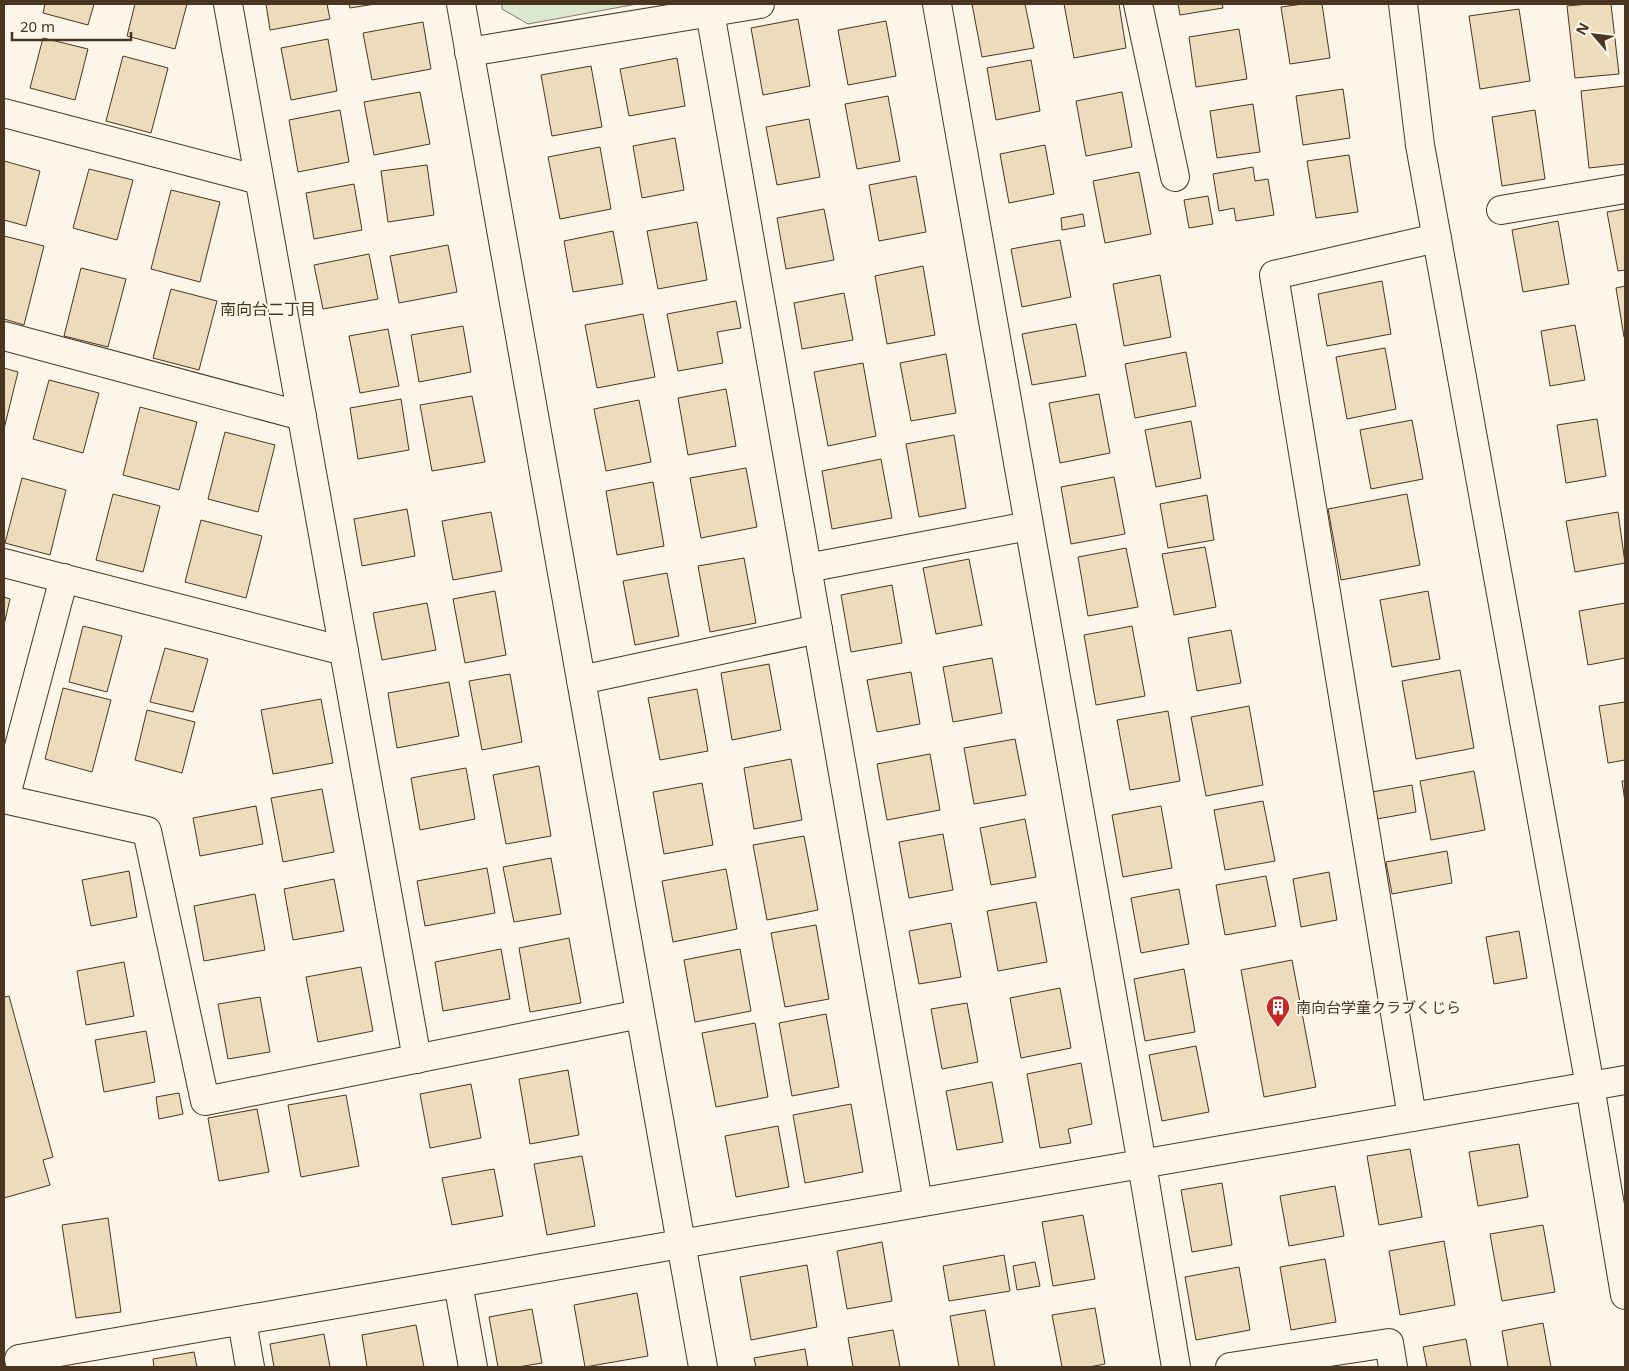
<svg xmlns="http://www.w3.org/2000/svg" width="1629" height="1371" font-family="'Noto Sans','Noto Sans JP',sans-serif">
<style>
.green{fill:#dce7d0;stroke:#887966}
.building{fill:#ecdcbc;stroke:#4a3520}
.lines{fill:none;stroke-linecap:round;stroke-linejoin:round}
.minor-casing{stroke:#4a3520;stroke-width:30}
.tertiary-casing{stroke:#4a3520;stroke-width:30}
.minor{stroke:#fbf6e9;stroke-width:28}
.tertiary{stroke:#fbf6e9;stroke-width:28}
.labels{text-anchor:middle;dominant-baseline:central;stroke-width:4;stroke-linejoin:round;paint-order:stroke}
.poi-label{font-size:15px;fill:#4a3520;stroke:#fbf6e9;text-anchor:start}
.neighbourhood-label{font-size:16px;fill:#4a3520;stroke:#fbf6e9}
</style>
<rect width="100%" height="100%" fill="#fbf6e9"/>
<polygon class="green" points="502,4 637,4 528,24 502,9"/>
<g class="building">
<polygon points="45,4 94,4 88,25 43,13"/>
<polygon points="135,4 187,4 175,49 127,36"/>
<polygon points="266,4 327,4 330,19 270,30"/>
<polygon points="349,4 375,4 350,8"/>
<polygon points="972,4 1025,4 1034,48 982,57"/>
<polygon points="1064,4 1119,4 1126,48 1074,58"/>
<polygon points="1178,4 1222,4 1223,8 1180,15"/>
<polygon points="1303,4 1322,4 1330,58 1290,64 1281,7"/>
<polygon points="1588,4 1611,4 1619,74 1575,78 1567,6"/>
<polygon points="1519,9 1530,81 1480,89 1469,16"/>
<polygon points="798,19 810,86 763,95 751,28"/>
<polygon points="886,21 896,76 848,85 838,30"/>
<polygon points="423,22 431,69 372,80 363,33"/>
<polygon points="1239,29 1247,79 1196,87 1189,37"/>
<polygon points="43,38 88,49 75,100 30,88"/>
<polygon points="328,39 337,91 291,100 281,48"/>
<polygon points="123,56 168,68 151,133 106,121"/>
<polygon points="677,58 685,106 629,116 620,69"/>
<polygon points="1031,60 1040,111 996,120 987,68"/>
<polygon points="591,66 602,127 552,136 541,75"/>
<polygon points="1625,86 1625,164 1589,168 1581,91"/>
<polygon points="1343,89 1350,138 1303,145 1296,96"/>
<polygon points="420,92 430,144 374,155 364,102"/>
<polygon points="1122,92 1132,147 1086,156 1076,101"/>
<polygon points="888,96 900,161 857,169 845,104"/>
<polygon points="1253,104 1260,152 1217,158 1210,111"/>
<polygon points="340,110 349,162 298,172 289,120"/>
<polygon points="1535,110 1545,179 1502,186 1492,117"/>
<polygon points="809,119 820,177 777,185 766,127"/>
<polygon points="675,138 684,190 642,198 633,146"/>
<polygon points="1045,145 1054,194 1009,203 1000,154"/>
<polygon points="600,147 611,209 560,219 548,157"/>
<polygon points="1349,155 1358,212 1316,218 1307,161"/>
<polygon points="4,161 40,171 26,226 4,220"/>
<polygon points="427,165 434,215 388,222 381,171"/>
<polygon points="1253,167 1255,181 1268,179 1274,215 1236,221 1234,208 1219,211 1213,174"/>
<polygon points="89,169 133,180 117,240 73,228"/>
<polygon points="1139,172 1151,234 1105,243 1093,181"/>
<polygon points="916,176 926,232 879,241 869,185"/>
<polygon points="354,184 362,230 314,239 306,193"/>
<polygon points="171,190 220,202 200,282 151,269"/>
<polygon points="1208,196 1213,224 1189,228 1184,200"/>
<polygon points="824,209 834,260 786,269 777,218"/>
<polygon points="1625,209 1625,270 1618,271 1607,212"/>
<polygon points="1083,214 1085,226 1062,230 1061,218"/>
<polygon points="1558,221 1569,284 1523,292 1512,230"/>
<polygon points="697,222 707,280 658,289 647,231"/>
<polygon points="613,231 623,284 573,292 564,241"/>
<polygon points="4,236 44,246 24,325 4,319"/>
<polygon points="1060,240 1071,297 1022,307 1011,249"/>
<polygon points="448,245 457,292 399,303 390,256"/>
<polygon points="369,254 378,299 323,309 314,265"/>
<polygon points="923,266 935,335 887,344 875,276"/>
<polygon points="81,268 126,279 108,347 64,336"/>
<polygon points="1160,275 1171,337 1124,346 1113,284"/>
<polygon points="1382,281 1391,334 1327,346 1318,294"/>
<polygon points="1625,286 1625,337 1624,337 1616,288"/>
<polygon points="171,289 217,301 199,370 153,358"/>
<polygon points="844,293 853,340 802,349 794,303"/>
<polygon points="736,301 741,328 717,332 723,363 678,371 667,314"/>
<polygon points="643,314 655,377 597,388 585,325"/>
<polygon points="1076,324 1086,376 1032,385 1022,334"/>
<polygon points="1575,325 1585,380 1550,386 1541,331"/>
<polygon points="463,326 471,372 419,382 411,335"/>
<polygon points="388,329 399,386 360,393 349,336"/>
<polygon points="1385,348 1396,409 1347,419 1336,357"/>
<polygon points="1186,352 1196,406 1135,418 1125,364"/>
<polygon points="946,354 956,413 911,421 900,363"/>
<polygon points="863,363 876,436 828,446 814,372"/>
<polygon points="4,368 18,372 4,429"/>
<polygon points="49,380 99,393 83,453 33,439"/>
<polygon points="726,389 736,446 688,455 678,398"/>
<polygon points="1099,394 1110,453 1060,463 1049,403"/>
<polygon points="472,396 485,462 432,471 420,405"/>
<polygon points="401,399 409,450 358,459 350,408"/>
<polygon points="639,400 651,462 606,471 594,409"/>
<polygon points="140,407 197,422 179,490 123,475"/>
<polygon points="1597,419 1606,476 1566,483 1557,425"/>
<polygon points="1412,420 1423,479 1371,489 1360,430"/>
<polygon points="1191,421 1201,478 1156,487 1145,430"/>
<polygon points="225,432 275,445 258,512 208,499"/>
<polygon points="954,435 966,508 919,517 906,444"/>
<polygon points="881,459 892,518 832,529 822,471"/>
<polygon points="746,468 757,527 701,538 690,478"/>
<polygon points="1114,477 1125,534 1071,544 1061,487"/>
<polygon points="22,478 66,490 50,555 5,543"/>
<polygon points="653,482 664,546 617,555 606,491"/>
<polygon points="113,494 160,506 143,572 96,560"/>
<polygon points="1407,494 1420,565 1341,580 1328,509"/>
<polygon points="1207,495 1214,540 1168,548 1160,504"/>
<polygon points="407,509 415,556 362,566 354,519"/>
<polygon points="491,512 502,571 453,580 442,521"/>
<polygon points="1618,512 1625,563 1575,572 1566,521"/>
<polygon points="201,520 262,536 246,598 185,582"/>
<polygon points="1205,547 1216,607 1174,615 1162,554"/>
<polygon points="1126,548 1138,607 1088,616 1078,557"/>
<polygon points="744,558 756,623 710,632 698,566"/>
<polygon points="969,559 982,625 936,634 923,568"/>
<polygon points="667,573 679,636 635,645 623,581"/>
<polygon points="892,585 902,643 851,652 841,595"/>
<polygon points="495,591 506,655 465,663 453,599"/>
<polygon points="1428,591 1440,659 1392,667 1380,600"/>
<polygon points="4,597 10,599 4,625"/>
<polygon points="427,603 436,650 382,660 373,613"/>
<polygon points="1625,603 1625,658 1588,665 1579,611"/>
<polygon points="83,626 122,636 107,692 69,682"/>
<polygon points="1132,626 1145,696 1096,705 1084,635"/>
<polygon points="1231,630 1241,683 1197,691 1188,638"/>
<polygon points="165,648 208,659 193,712 150,702"/>
<polygon points="992,658 1002,713 953,722 943,667"/>
<polygon points="769,664 781,730 732,740 721,673"/>
<polygon points="1460,670 1474,748 1416,759 1402,681"/>
<polygon points="911,672 920,724 877,732 867,680"/>
<polygon points="510,674 522,742 482,750 469,681"/>
<polygon points="449,682 459,736 397,748 388,693"/>
<polygon points="63,688 111,700 92,772 45,759"/>
<polygon points="697,689 708,751 660,760 648,698"/>
<polygon points="321,699 333,763 273,774 261,710"/>
<polygon points="1625,702 1625,760 1608,763 1599,706"/>
<polygon points="1249,706 1263,785 1206,796 1191,717"/>
<polygon points="147,710 195,722 182,773 135,760"/>
<polygon points="1168,711 1180,781 1130,790 1117,720"/>
<polygon points="1015,739 1026,795 974,804 964,748"/>
<polygon points="930,754 940,810 887,820 877,764"/>
<polygon points="791,759 802,820 754,829 744,768"/>
<polygon points="539,766 551,836 506,844 493,775"/>
<polygon points="466,768 475,819 420,830 411,778"/>
<polygon points="1474,771 1485,830 1431,840 1420,781"/>
<polygon points="1622,781 1625,781 1625,802"/>
<polygon points="702,783 713,845 664,854 653,792"/>
<polygon points="1412,785 1416,812 1377,819 1372,792"/>
<polygon points="322,789 334,852 283,862 271,798"/>
<polygon points="1263,801 1275,861 1225,870 1214,810"/>
<polygon points="256,806 263,844 200,856 193,818"/>
<polygon points="1161,806 1172,868 1123,877 1112,815"/>
<polygon points="1025,819 1036,877 991,885 980,828"/>
<polygon points="943,834 953,890 909,898 899,842"/>
<polygon points="804,836 818,910 767,920 753,845"/>
<polygon points="1447,851 1452,883 1392,894 1386,862"/>
<polygon points="551,858 561,914 514,922 503,867"/>
<polygon points="487,868 495,913 425,926 417,881"/>
<polygon points="726,869 737,929 673,942 662,881"/>
<polygon points="129,871 137,917 91,926 82,880"/>
<polygon points="1329,872 1337,920 1301,927 1293,879"/>
<polygon points="1266,876 1276,926 1225,935 1216,885"/>
<polygon points="334,879 344,931 293,940 284,889"/>
<polygon points="1179,889 1189,944 1141,953 1131,898"/>
<polygon points="255,894 265,950 204,961 194,906"/>
<polygon points="1036,902 1047,962 998,971 987,911"/>
<polygon points="951,923 961,977 919,984 909,931"/>
<polygon points="816,925 829,999 785,1007 771,933"/>
<polygon points="1519,931 1527,978 1494,984 1486,937"/>
<polygon points="569,938 581,1003 530,1012 519,948"/>
<polygon points="501,949 510,999 443,1011 435,962"/>
<polygon points="740,949 751,1011 695,1022 684,960"/>
<polygon points="1292,960 1316,1087 1264,1097 1241,970"/>
<polygon points="124,962 134,1016 86,1025 77,971"/>
<polygon points="361,967 373,1031 318,1042 306,977"/>
<polygon points="1184,969 1195,1032 1145,1041 1134,979"/>
<polygon points="1060,988 1071,1048 1021,1058 1010,998"/>
<polygon points="9,996 53,1157 43,1160 50,1185 4,1198 4,997"/>
<polygon points="260,997 270,1052 228,1059 218,1004"/>
<polygon points="967,1003 978,1062 942,1069 931,1009"/>
<polygon points="826,1014 839,1087 792,1096 779,1023"/>
<polygon points="755,1023 768,1097 716,1107 702,1033"/>
<polygon points="146,1031 155,1082 104,1092 95,1040"/>
<polygon points="1196,1046 1209,1112 1162,1121 1149,1055"/>
<polygon points="1081,1063 1092,1124 1068,1129 1071,1143 1040,1148 1027,1074"/>
<polygon points="568,1070 579,1135 530,1144 519,1079"/>
<polygon points="992,1082 1003,1142 957,1150 946,1091"/>
<polygon points="471,1084 481,1138 430,1148 420,1094"/>
<polygon points="179,1093 183,1114 159,1119 156,1097"/>
<polygon points="346,1095 359,1166 301,1177 288,1105"/>
<polygon points="851,1104 863,1172 805,1183 793,1115"/>
<polygon points="257,1109 269,1172 219,1181 208,1118"/>
<polygon points="778,1126 789,1187 736,1197 725,1136"/>
<polygon points="1519,1144 1528,1197 1478,1206 1469,1152"/>
<polygon points="1410,1149 1422,1217 1379,1225 1367,1156"/>
<polygon points="582,1156 595,1226 547,1235 534,1164"/>
<polygon points="494,1169 503,1216 452,1225 442,1178"/>
<polygon points="1222,1183 1232,1245 1192,1252 1181,1190"/>
<polygon points="1335,1186 1344,1236 1289,1246 1280,1196"/>
<polygon points="1083,1215 1095,1279 1053,1286 1042,1222"/>
<polygon points="108,1218 121,1312 76,1318 62,1225"/>
<polygon points="1543,1225 1555,1292 1502,1301 1490,1234"/>
<polygon points="1444,1241 1455,1305 1400,1315 1389,1251"/>
<polygon points="882,1242 892,1301 847,1309 837,1251"/>
<polygon points="1004,1255 1010,1291 949,1301 943,1266"/>
<polygon points="1325,1259 1336,1322 1291,1330 1280,1267"/>
<polygon points="1035,1262 1040,1286 1017,1290 1013,1266"/>
<polygon points="807,1265 817,1327 751,1340 740,1277"/>
<polygon points="1239,1267 1250,1330 1196,1340 1185,1277"/>
<polygon points="637,1293 648,1356 585,1367 574,1305"/>
<polygon points="1095,1308 1105,1364 1089,1367 1062,1367 1052,1315"/>
<polygon points="532,1309 542,1363 518,1367 498,1367 489,1317"/>
<polygon points="985,1310 995,1367 959,1367 950,1316"/>
<polygon points="1543,1323 1551,1367 1508,1367 1502,1331"/>
<polygon points="416,1325 424,1367 367,1367 362,1335"/>
<polygon points="893,1330 900,1367 853,1367 848,1338"/>
<polygon points="324,1334 330,1367 274,1367 270,1344"/>
<polygon points="1466,1339 1471,1367 1427,1367 1423,1347"/>
<polygon points="805,1349 808,1367 756,1367 754,1358"/>
<polygon points="194,1352 197,1367 154,1367 153,1359"/>
</g>
<g class="lines">
<g class="minor-casing">
<g id="minor">
<polyline points="228,4 417,1059"/>
<polyline points="937,4 1142,1164 1176,1367"/>
<polyline points="1138,4 1175,177"/>
<polyline points="710,12 918,1202"/>
<polyline points="469,52 760,4"/>
<polyline points="4,113 259,180"/>
<polyline points="1501,210 1625,189"/>
<polyline points="4,336 302,416"/>
<polyline points="4,563 344,651"/>
<polyline points="807,568 1029,526"/>
<polyline points="581,680 818,629"/>
<polyline points="4,799 147,831 205,1101 640,1014"/>
<polyline points="5,799 64,578"/>
<polyline points="1412,1117 1274,275 1437,238"/>
<polyline points="458,1283 473,1367"/>
<polyline points="242,1321 250,1367"/>
<polyline points="21,1367 19,1359 1625,1080"/>
<polyline points="1230,1367 1389,1343 1393,1367"/>
</g>
</g>
<g class="tertiary-casing">
<g id="tertiary">
<polyline points="461,4 703,1367"/>
<polyline points="1403,4 1420,145 1590,1086 1625,1295"/>
</g>
</g>
<use href="#minor" class="minor"/>
<use href="#tertiary" class="tertiary"/>
</g>
<defs>
<g id="building-pin" transform="scale(1.25)"><path d="M0 17L-7.5 6A9.5 9.5 0 1 1 7.5 6Z" fill="#c62828" stroke="#fbf6e9"/><path d="M-4-6H4V6H1V3H-1V6H-4ZM-2.5-4.3h1.7v1.8h-1.7ZM.8-4.3h1.7v1.8H.8ZM-2.5-1h1.7V.8h-1.7ZM.8-1h1.7V.8H.8Z" fill="#fff"/></g>
</defs>
<g fill-rule="evenodd">
<use href="#building-pin" x="1278" y="1007"/>
</g>
<g class="labels">
<g class="poi-label">
<text x="1296" y="1007">南向台学童クラブくじら</text>
</g>
<g class="neighbourhood-label">
<text x="268" y="309">南向台二丁目</text>
</g>
</g>
<rect width="1629" height="1371" fill="none" stroke="#4a3520" stroke-width="10"/>
<g transform="translate(1594 35) rotate(298)" stroke="#fbf6e9" stroke-width="4" paint-order="stroke">
<path d="M0-4L9 19L0 12L-9 19Z" fill="#4a3520"/>
<text y="-8" font-size="14" font-weight="bold" text-anchor="middle" fill="#4a3520">N</text>
</g>
<path d="M12 32v8h119v-8" fill="none" stroke="#4a3520" stroke-width="2.5"/>
<text x="20" y="32" font-size="15" fill="#4a3520" stroke="#fbf6e9" stroke-width="4" paint-order="stroke">20 m</text>
</svg>
